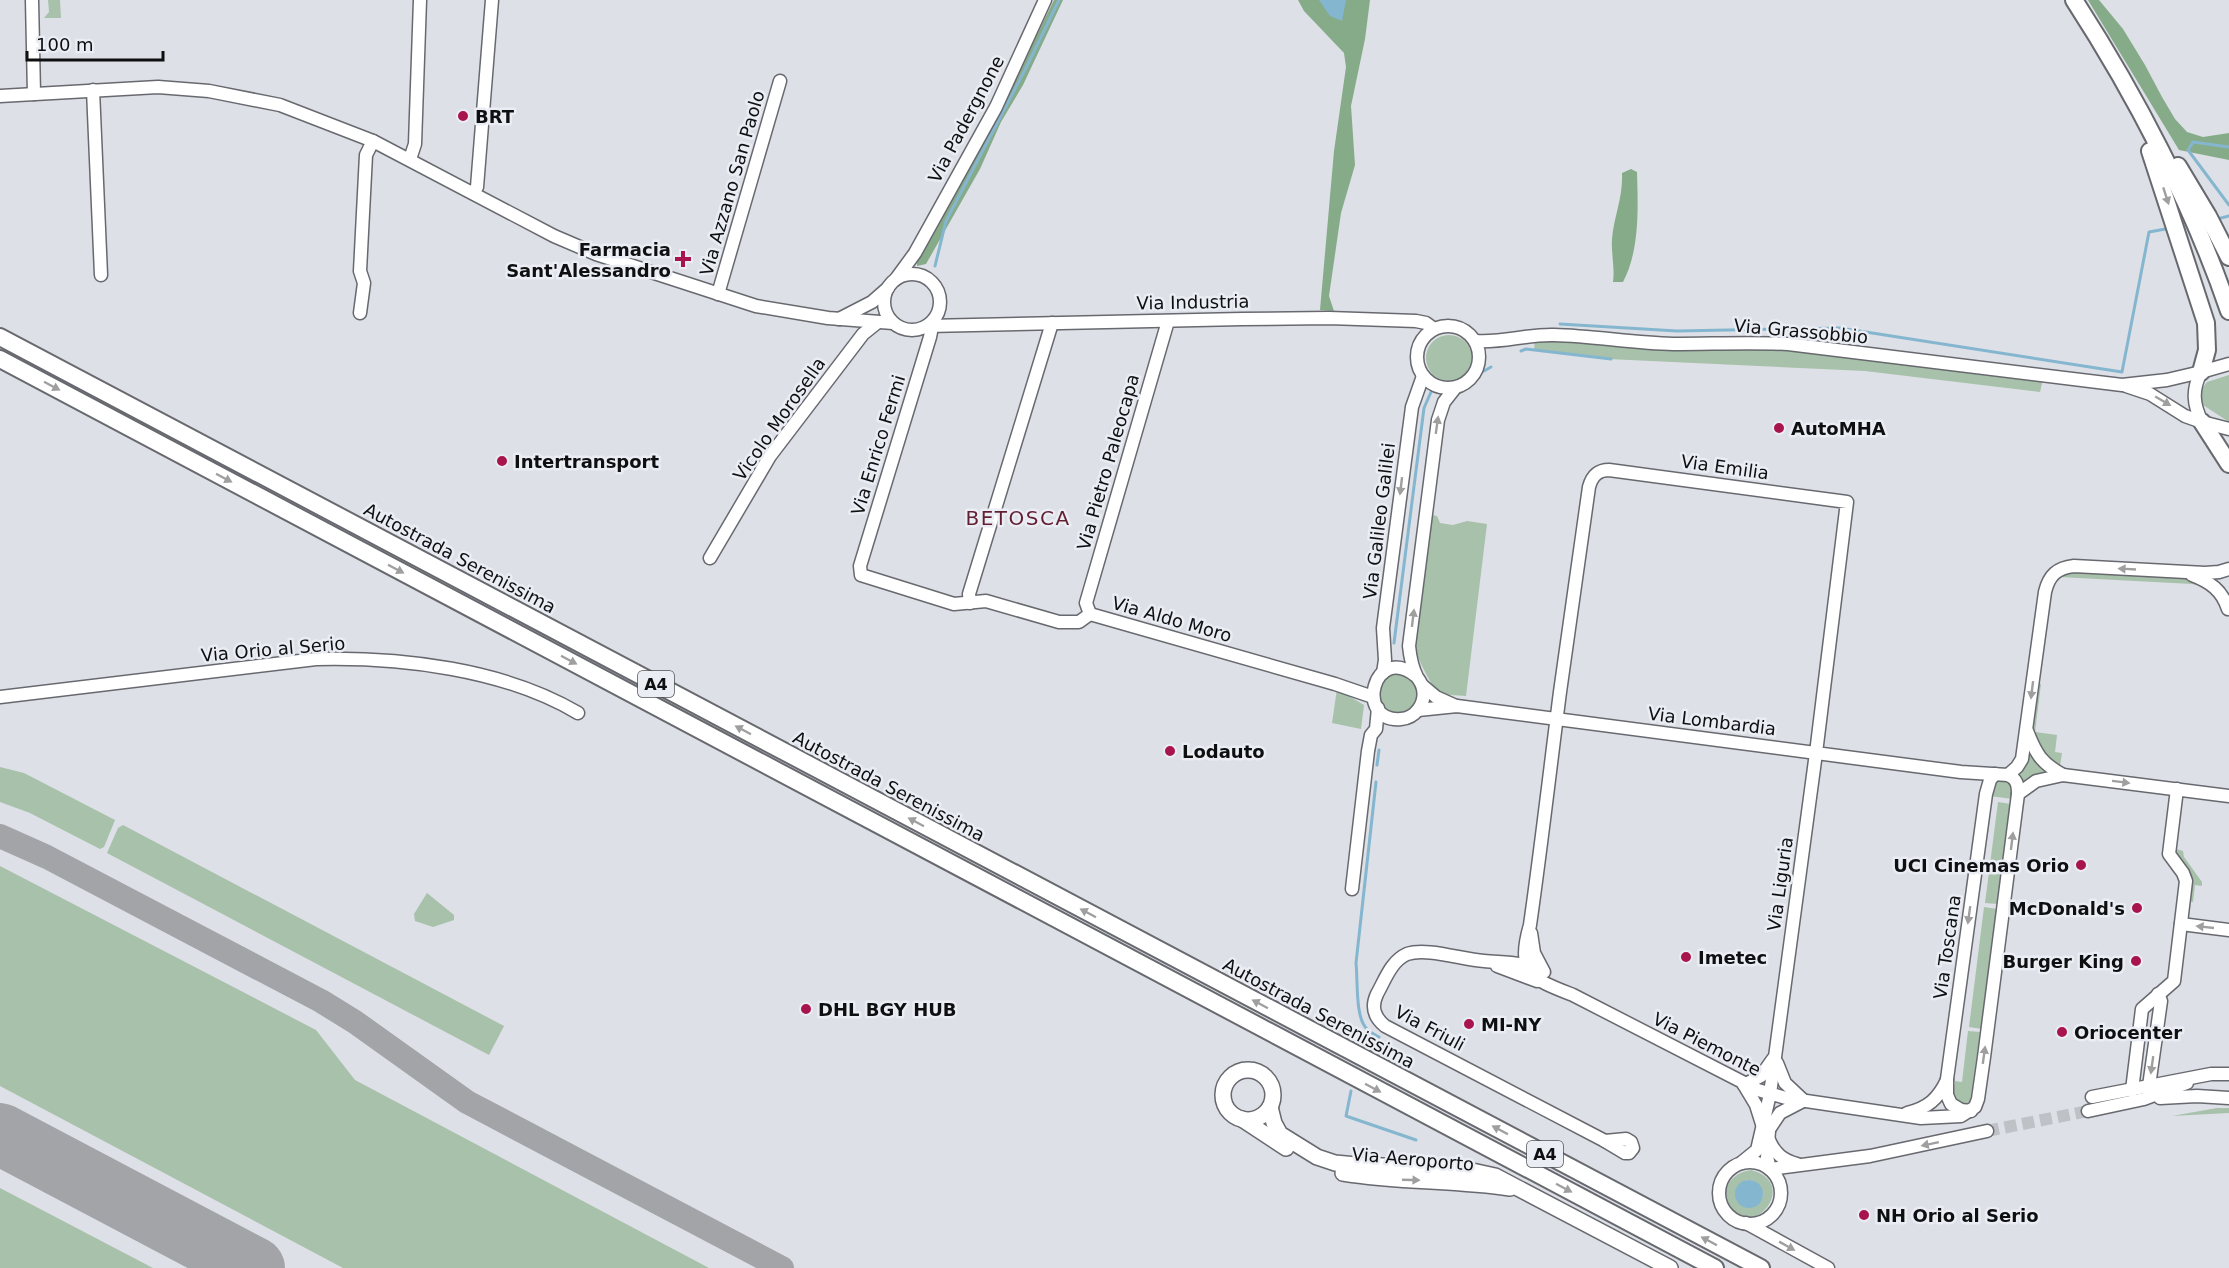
<svg xmlns="http://www.w3.org/2000/svg" width="2229" height="1268" font-family="'DejaVu Sans',sans-serif">
<style>
.green{fill:#a8c1aa;fill-rule:evenodd}
.forest{fill:#86ab89}
.water{fill:#85b6cf}
.lines{fill:none;stroke-linecap:round;stroke-linejoin:round}
.stream{stroke:#85b6cf;stroke-width:3}
.taxiway{stroke:#a2a4a8;stroke-width:24}
.runway{stroke:#a2a4a8;stroke-width:62}
.minor-tunnel{stroke:#bec1c6;stroke-width:12;stroke-dasharray:12 6;stroke-linecap:butt}
.minor-casing{stroke:#67696f;stroke-width:15}
.major-casing{stroke:#67696f;stroke-width:18}
.highway-casing{stroke:#67696f;stroke-width:20}
.minor{stroke:#fff;stroke-width:12}
.major{stroke:#fff;stroke-width:15}
.highway{stroke:#fff;stroke-width:16}
.oneway{fill:#9f9fa0}
.poi-dot{fill:#a8154c;stroke:#ebedf4;stroke-width:2}
.labels{text-anchor:middle;dominant-baseline:central;stroke-width:5;stroke-linejoin:round;paint-order:stroke}
.shield{fill:#ebedf4;stroke:#505255;stroke-width:1.5}
.shield-label{font-size:16px;font-weight:bold;fill:#0e0f11}
.poi-label{font-size:18px;font-weight:bold;fill:#0e0f11;stroke:#ebedf4;text-anchor:start}
.street-label{font-size:18px;fill:#0e0f11;stroke:#ebedf4}
.neighbourhood-label{font-size:20px;letter-spacing:1.5px;fill:#631f32;stroke:#ebedf4}
</style>
<rect width="100%" height="100%" fill="#dde0e6"/>
<g class="green">
<polygon points="48,0 60,0 61,18 44,18 49,12"/>
<circle cx="1449" cy="358" r="23"/>
<polygon points="1535,340 1785,346 2043,379 2040,392 1865,371 1608,359 1534,350"/>
<polygon points="2229,375 2229,422 2200,403 2200,391 2207,382"/>
<path d="M1432 515 1437 516 1440 523 1453 525 1467 521 1487 524 1466 696C1458 695 1444 696 1437 691 1432 687 1417 657 1415 649Z"/>
<polygon points="2074,571 2185,577 2192,578 2206,587 2192,584 2059,577 2062,574"/>
<circle cx="1399" cy="693" r="20"/>
<polygon points="2038,683 2041,684 2035,732 2057,735 2055,752 2062,753 2060,766 2074,771 2063,769 2045,758 2032,732"/>
<polygon points="1337,689 1364,705 1361,729 1332,723"/>
<polygon points="2027,743 2051,772 2024,785 2016,774"/>
<polygon points="0,767 24,773 115,820 104,847 100,849 30,813 0,802"/>
<polygon points="1998,780 2008,782 2011,785 2012,799 1990,796 1994,782"/>
<polygon points="2183,795 2189,797 2189,798 2182,798 2176,849 2183,851 2184,857 2202,882 2202,886 2195,885 2193,902 2188,901 2174,854 2181,798"/>
<polygon points="1998,802 2011,804 1998,904 1985,903"/>
<polygon points="123,825 504,1026 489,1055 107,853 118,828"/>
<polygon points="0,866 316,1030 355,1080 709,1268 343,1268 0,1086"/>
<polygon points="427,893 454,915 454,920 433,927 415,921 414,914"/>
<polygon points="1984,907 1997,909 1982,1029 1969,1027"/>
<polygon points="1968,1031 1980,1032 1971,1096 1969,1102 1963,1105 1956,1103 1953,1096 1955,1081 1962,1082"/>
<polygon points="2217,1108 2229,1108 2229,1113 2172,1116"/>
<path d="M1751 1170C1800 1182 1754 1242 1730 1206 1718 1188 1734 1172 1751 1170ZM1746 1180C1758 1179 1761 1186 1763 1196 1756 1211 1739 1209 1736 1194Z"/>
<polygon points="0,1188 153,1268 0,1268"/>
</g>
<g class="forest">
<polygon points="1054,0 1063,0 1023,85 1001,122 980,169 926,264 917,266 917,262 1013,83"/>
<polygon points="1298,0 1370,0 1365,39 1351,106 1355,165 1341,213 1329,296 1334,311 1320,310 1334,151 1346,67 1344,53 1304,11"/>
<polygon points="2088,0 2099,0 2123,29 2145,65 2162,97 2175,119 2187,132 2203,137 2229,133 2229,160 2179,150"/>
<path d="M1631 169 1637 172C1638 207 1640 250 1623 282H1613C1615 268 1611 253 1612 239 1614 215 1623 199 1622 173Z"/>
</g>
<g class="water">
<polygon points="1319,0 1346,0 1342,21 1330,16"/>
<circle cx="1749" cy="1194" r="14"/>
</g>
<g class="lines">
<g class="stream">
<polyline points="2229,147 2193,142 2188,150 2229,205"/>
<polyline points="2217,219 2229,216"/>
<polyline points="935,266 946,221 1026,68 1059,0"/>
<polyline points="1560,324 1677,331 1840,328 2122,372 2149,232 2171,228"/>
<polyline points="1521,351 1526,349 1611,359"/>
<polyline points="1484,371 1491,367"/>
<polyline points="1394,643 1424,408 1431,392"/>
<polyline points="1377,765 1379,750"/>
<path d="M1376 782 1356 963C1358 981 1355 1018 1367 1029 1370 1032 1375 1035 1379 1037"/>
<polyline points="1370,1052 1374,1045"/>
<polyline points="1351,1091 1346,1116 1416,1140"/>
</g>
<g class="taxiway">
<polyline points="0,836 47,857 321,1001 355,1022 467,1102 782,1268"/>
<polyline points="0,1136 12,1140"/>
</g>
<polyline class="runway" points="0,1134 254,1268"/>
<polyline class="minor-tunnel" points="1987,1131 2088,1111"/>
<g class="minor-casing">
<g id="minor">
<polyline points="32,0 34,94"/>
<polyline points="93,90 101,275"/>
<polyline points="0,96 158,87 209,91 280,105 373,141 554,236 596,254 756,306 828,318 893,323"/>
<polyline points="410,159 415,144 420,0"/>
<polyline points="473,193 477,187 492,0"/>
<circle cx="912" cy="302" r="28"/>
<polyline points="896,279 915,253 996,107 1045,0"/>
<polyline points="718,294 780,81"/>
<polyline points="360,313 364,283 360,271 366,155 373,141"/>
<polyline points="839,319 872,302 888,288"/>
<circle cx="1448" cy="357" r="31"/>
<polyline points="928,326 1242,319 1329,318 1416,321 1426,323 1434,329"/>
<polyline points="928,326 931,332 930,337 860,566 861,575 954,604 986,601 1059,622 1079,622 1090,614"/>
<path d="M1476 341C1503 343 1527 334 1554 335 1594 336 1633 343 1673 344 1712 344 1750 342 1788 344L2122 385 2167 380 2201 372"/>
<path d="M2229 364 2201 372C2192 390 2193 404 2202 422L2229 429"/>
<polyline points="2126,386 2150,394 2185,416 2202,422"/>
<polyline points="710,558 770,456 863,334 878,322"/>
<path d="M2192 575C2210 582 2222 590 2228 609"/>
<polyline points="970,603 969,594 1052,323"/>
<polyline points="1090,614 1086,603 1168,321"/>
<polyline points="1090,614 1335,684 1373,697"/>
<polyline points="1383,673 1385,660 1383,628 1412,407 1423,376"/>
<path d="M1416 676C1373 642 1354 723 1401 719 1415 718 1426 704 1423 689 1422 684 1420 681 1417 677 1412 667 1410 656 1409 646L1438 420 1444 402 1455 388"/>
<polyline points="1423,686 1436,697 1456,706"/>
<path d="M0 697 316 659C401 657 504 669 578 713"/>
<path d="M1418 710 1457 706 1961 772 2008 775C2017 779 2018 785 2018 794L1984 1057 1978 1099 1975 1107 1961 1116 1921 1118 1786 1098 1758 1090 1573 995C1532 979 1516 974 1530 925 1541 848 1550 770 1560 692L1589 487C1592 476 1598 470 1609 470L1847 502 1816 753 1770 1094 1757 1150 1741 1163"/>
<path d="M2027 731C2036 754 2041 763 2063 775"/>
<path d="M2008 775 2017 767 2022 759 2045 592C2049 575 2057 568 2074 566L2205 573 2219 572 2229 569"/>
<polyline points="2018,794 2036,781 2063,775 2229,796"/>
<polyline points="1352,889 1368,751 1371,735 1376,729 1378,708"/>
<polyline points="2181,924 2229,930"/>
<polyline points="1531,933 1534,953 1544,972"/>
<polyline points="1497,966 1537,981"/>
<path d="M1543 971C1524 962 1505 963 1484 961 1463 960 1427 947 1407 954 1391 961 1385 980 1377 994 1371 1007 1374 1017 1385 1026L1605 1141"/>
<polyline points="1777,1063 1785,1083 1802,1099"/>
<polyline points="1744,1085 1756,1105 1762,1124"/>
<polyline points="1744,1085 1761,1076 1773,1059"/>
<polyline points="2149,1086 2161,1001 2158,994"/>
<polyline points="2132,1090 2142,1009 2174,981 2186,881 2183,873 2169,854 2177,789"/>
<polyline points="2092,1097 2211,1074 2229,1074"/>
<polyline points="2160,1098 2197,1096 2229,1098"/>
<polyline points="1971,1111 1961,1110 1951,1104 1947,1095 1947,1079 1986,794 1990,780 1995,774"/>
<polyline points="2088,1111 2144,1099 2187,1083"/>
<path d="M1907 1113C1928 1108 1938 1099 1947 1080"/>
<polyline points="1770,1128 1780,1113 1803,1101"/>
<polyline points="1769,1131 1767,1157 1770,1169"/>
<polygon points="1626,1139 1631,1142 1633,1148 1629,1153 1625,1153 1605,1141"/>
<path d="M1769 1140C1775 1154 1783 1160 1797 1164"/>
<circle cx="1750" cy="1193" r="31"/>
<polyline points="1770,1169 1870,1156 1987,1131"/>
<polyline points="1746,1223 1828,1268"/>
</g>
</g>
<g class="major-casing">
<g id="major">
<circle cx="1248" cy="1095" r="25"/>
<polyline points="1270,1107 1274,1123 1280,1134 1317,1157 1335,1163 1356,1165 1463,1169 1495,1176 1670,1268"/>
<polyline points="1242,1119 1286,1148"/>
<path d="M1343 1173C1399 1182 1455 1180 1510 1188"/>
</g>
</g>
<g class="highway-casing">
<g id="highway">
<path d="M2074 0C2135 94 2193 205 2229 311"/>
<polyline points="2150,151 2206,323 2207,350 2201,372"/>
<polyline points="2178,166 2208,216 2229,257"/>
<polyline points="0,337 1761,1268"/>
<polyline points="0,359 1715,1268"/>
<polyline points="2202,422 2229,464"/>
</g>
</g>
<use href="#minor" class="minor"/>
<use href="#major" class="major"/>
<use href="#highway" class="highway"/>
</g>
<defs><path id="oneway-solid" d="M-6-.8H1V-3.2L6.5 0L1 3.2V.8H-6Z" transform="scale(1.5)"/></defs>
<g class="oneway">
<use href="#oneway-solid" transform="translate(2166 196) rotate(72)"/>
<use href="#oneway-solid" transform="translate(52 386) rotate(28)"/>
<use href="#oneway-solid" transform="translate(2163 401) rotate(30)"/>
<use href="#oneway-solid" transform="translate(1437 425) rotate(-82)"/>
<use href="#oneway-solid" transform="translate(224 478) rotate(28)"/>
<use href="#oneway-solid" transform="translate(1401 486) rotate(97)"/>
<use href="#oneway-solid" transform="translate(396 569) rotate(28)"/>
<use href="#oneway-solid" transform="translate(2127 569) rotate(-177)"/>
<use href="#oneway-solid" transform="translate(1413 618) rotate(-83)"/>
<use href="#oneway-solid" transform="translate(569 660) rotate(28)"/>
<use href="#oneway-solid" transform="translate(2032 690) rotate(97)"/>
<use href="#oneway-solid" transform="translate(743 730) rotate(-152)"/>
<use href="#oneway-solid" transform="translate(2121 782) rotate(7)"/>
<use href="#oneway-solid" transform="translate(916 822) rotate(-152)"/>
<use href="#oneway-solid" transform="translate(2012 841) rotate(-83)"/>
<use href="#oneway-solid" transform="translate(1088 913) rotate(-152)"/>
<use href="#oneway-solid" transform="translate(1969 915) rotate(98)"/>
<use href="#oneway-solid" transform="translate(2205 927) rotate(-174)"/>
<use href="#oneway-solid" transform="translate(1260 1004) rotate(-152)"/>
<use href="#oneway-solid" transform="translate(1984 1055) rotate(-82)"/>
<use href="#oneway-solid" transform="translate(2152 1065) rotate(98)"/>
<use href="#oneway-solid" transform="translate(1373 1088) rotate(28)"/>
<use href="#oneway-solid" transform="translate(1500 1130) rotate(-152)"/>
<use href="#oneway-solid" transform="translate(1930 1144) rotate(168)"/>
<use href="#oneway-solid" transform="translate(1411 1180) rotate(2)"/>
<use href="#oneway-solid" transform="translate(1564 1188) rotate(28)"/>
<use href="#oneway-solid" transform="translate(1709 1241) rotate(-152)"/>
<use href="#oneway-solid" transform="translate(1787 1246) rotate(29)"/>
</g>
<g class="poi-dot">
<circle cx="463" cy="116" r="6"/>
<path d="M680 250h6v6h6v6h-6v6h-6v-6h-6v-6h6z"/>
<circle cx="1779" cy="428" r="6"/>
<circle cx="502" cy="461" r="6"/>
<circle cx="1170" cy="751" r="6"/>
<circle cx="2081" cy="865" r="6"/>
<circle cx="2137" cy="908" r="6"/>
<circle cx="1686" cy="957" r="6"/>
<circle cx="2136" cy="961" r="6"/>
<circle cx="806" cy="1009" r="6"/>
<circle cx="1469" cy="1024" r="6"/>
<circle cx="2062" cy="1032" r="6"/>
<circle cx="1864" cy="1215" r="6"/>
</g>
<g class="labels">
<g class="shield">
<rect x="638" y="671" width="36" height="26" rx="4.5"/>
<rect x="1527" y="1141" width="36" height="26" rx="4.5"/>
</g>
<g class="shield-label">
<text x="656" y="684">A4</text>
<text x="1545" y="1154">A4</text>
</g>
<g class="poi-label">
<text x="475" y="116">BRT</text>
<text x="671" y="249" text-anchor="end">Farmacia<tspan x="671" dy="21">Sant'Alessandro</tspan></text>
<text x="1791" y="428">AutoMHA</text>
<text x="514" y="461">Intertransport</text>
<text x="1182" y="751">Lodauto</text>
<text x="2069" y="865" text-anchor="end">UCI Cinemas Orio</text>
<text x="2125" y="908" text-anchor="end">McDonald's</text>
<text x="1698" y="957">Imetec</text>
<text x="2124" y="961" text-anchor="end">Burger King</text>
<text x="818" y="1009">DHL BGY HUB</text>
<text x="1481" y="1024">MI-NY</text>
<text x="2074" y="1032">Oriocenter</text>
<text x="1876" y="1215">NH Orio al Serio</text>
</g>
<g class="street-label">
<text transform="translate(966 119) rotate(-62)">Via Padergnone</text>
<text transform="translate(732 183) rotate(-74)">Via Azzano San Paolo</text>
<text transform="translate(1193 302) rotate(-1)">Via Industria</text>
<text transform="translate(1801 331) rotate(5)">Via Grassobbio</text>
<text transform="translate(779 419) rotate(-55)">Vicolo Morosella</text>
<text transform="translate(878 445) rotate(-73)">Via Enrico Fermi</text>
<text transform="translate(1108 462) rotate(-74)">Via Pietro Paleocapa</text>
<text transform="translate(1725 467) rotate(8)">Via Emilia</text>
<text transform="translate(1379 521) rotate(-83)">Via Galileo Galilei</text>
<text transform="translate(460 558) rotate(28)">Autostrada Serenissima</text>
<text transform="translate(1172 619) rotate(16)">Via Aldo Moro</text>
<text transform="translate(273 649) rotate(-5)">Via Orio al Serio</text>
<text transform="translate(1712 721) rotate(7)">Via Lombardia</text>
<text transform="translate(889 786) rotate(28)">Autostrada Serenissima</text>
<text transform="translate(1780 884) rotate(-82)">Via Liguria</text>
<text transform="translate(1947 947) rotate(-82)">Via Toscana</text>
<text transform="translate(1319 1013) rotate(28)">Autostrada Serenissima</text>
<text transform="translate(1430 1028) rotate(28)">Via Friuli</text>
<text transform="translate(1707 1044) rotate(27)">Via Piemonte</text>
<text transform="translate(1413 1159) rotate(5)">Via Aeroporto</text>
</g>
<g class="neighbourhood-label">
<text x="1018" y="518">BETOSCA</text>
</g>
</g>
<path d="M27 51v9h136v-9" fill="none" stroke="#0e0f11" stroke-width="3"/>
<text x="36" y="51" font-size="18" fill="#0e0f11" stroke="#ebedf4" stroke-width="4.5" paint-order="stroke">100 m</text>
</svg>
